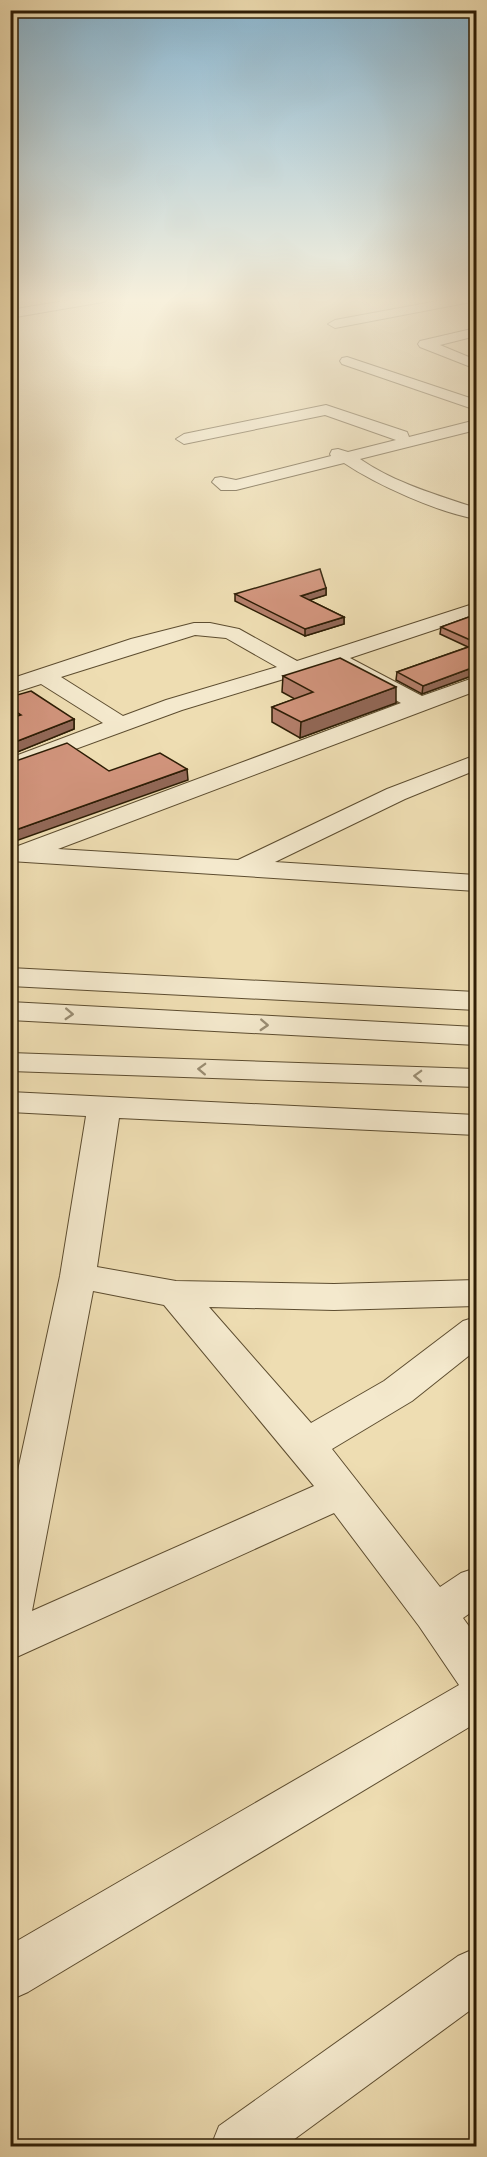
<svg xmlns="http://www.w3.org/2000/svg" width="487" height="2157" font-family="Vollkorn,serif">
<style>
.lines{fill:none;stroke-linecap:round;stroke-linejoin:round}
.minor-casing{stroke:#5d4d30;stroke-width:2}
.minor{fill:#f4e9cd;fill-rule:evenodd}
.wall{fill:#b47f6b;stroke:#2d1d05;stroke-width:1.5}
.shaded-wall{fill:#926857;stroke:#2d1d05;stroke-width:1.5}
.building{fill:#d1947c;stroke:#2d1d05;stroke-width:1.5}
.oneway{stroke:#9a8d73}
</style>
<rect width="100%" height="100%" fill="#eeddb2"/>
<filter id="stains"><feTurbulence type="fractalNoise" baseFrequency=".00333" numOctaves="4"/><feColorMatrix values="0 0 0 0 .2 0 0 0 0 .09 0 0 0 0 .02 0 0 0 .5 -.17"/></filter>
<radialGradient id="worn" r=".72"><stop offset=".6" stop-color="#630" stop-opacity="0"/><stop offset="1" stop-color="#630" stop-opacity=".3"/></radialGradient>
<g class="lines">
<g class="minor-casing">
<g id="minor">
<polygon points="82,298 110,298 103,302 10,318 10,310"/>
<polygon points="454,298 476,298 476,301 335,328 328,324 335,320"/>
<polygon points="476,328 476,336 440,345 476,360 476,369 420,347 418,344 420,341"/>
<polygon points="347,357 476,400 476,410 342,364 340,361 342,358"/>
<path d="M326 405 407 432 409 437 476 420V430L360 459C395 483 437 495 476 508V519C437 512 377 485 344 463L236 490H221L212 482 215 478 221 477 236 480 331 456 330 454 332 450 338 449 348 452 396 440 325 415 184 444 176 439 184 434Z"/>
<path d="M476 603V616L350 658 422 696 476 677V691L58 849 238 860 387 789 476 755V770L405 799 275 862 476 875V891L10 861V849L401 703 330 665 182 710 10 773V758L103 723 41 684 10 694V679L131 639 194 623H210L239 629 297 661ZM195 635 226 638 277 667 166 700 123 716 61 677Z"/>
<polygon points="10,968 476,992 476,1010 10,986"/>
<polygon points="10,1002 476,1027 476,1045 10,1020"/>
<polygon points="10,1053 476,1069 476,1087 10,1071"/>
<path d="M10 1092 476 1115V1135L119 1118 97 1267 176 1281 334 1284 476 1280V1306L334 1310 209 1307 311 1423 384 1381 463 1321 476 1317V1350L412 1401 332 1449 440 1587 461 1573 476 1568V1609L463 1618 476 1636V1723L28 1992 10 2000V1945L459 1685 419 1626 334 1513 10 1660V1507L60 1276 86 1116 10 1112ZM93 1291 164 1305 314 1486 32 1611Z"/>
<polygon points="476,1948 476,2006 285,2146 211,2146 219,2126 458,1956"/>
</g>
</g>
<use href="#minor" class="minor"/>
</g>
<g class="wall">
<polygon points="326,588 326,595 309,600 344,617 344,624 305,636 235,601 235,594"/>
<polygon points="477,614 477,674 422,694 396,680 397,672 468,647 440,634 441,627"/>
<polygon points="283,676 396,703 300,738 272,722 272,707 295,699 282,692"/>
<polygon points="10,697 74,719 74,729 10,755"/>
</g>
<g class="shaded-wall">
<polygon points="326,588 326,595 301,603 301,596"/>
<polygon points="344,617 344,624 305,636 305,629"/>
<polygon points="477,666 477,674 422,694 423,686"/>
<polygon points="396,687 396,703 300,738 301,722"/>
<polygon points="74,719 74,729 10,755 10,744"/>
<polygon points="187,769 188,780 10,843 10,832"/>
</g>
<g class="building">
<polygon points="320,569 326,588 301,596 344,617 305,629 235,594"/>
<polygon points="477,614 477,643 441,627"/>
<polygon points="477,644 477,666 423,686 397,672"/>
<polygon points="340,658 396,687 301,722 272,707 313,692 283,676"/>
<polygon points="31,691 74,719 10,744 10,718 21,715 10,708 10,697"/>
<polygon points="67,743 109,771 160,753 187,769 10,832 10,763"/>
</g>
<defs><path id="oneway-chevron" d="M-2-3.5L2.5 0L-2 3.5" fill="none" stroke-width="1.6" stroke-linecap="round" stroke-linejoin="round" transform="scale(1.5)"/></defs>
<g class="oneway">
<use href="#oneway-chevron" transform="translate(69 1014) rotate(3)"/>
<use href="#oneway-chevron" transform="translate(264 1025) rotate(3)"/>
<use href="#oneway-chevron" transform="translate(202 1069) rotate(-178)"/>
<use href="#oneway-chevron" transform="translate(418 1076) rotate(-178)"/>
</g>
<linearGradient id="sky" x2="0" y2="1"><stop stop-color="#89b7d3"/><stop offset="0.5" stop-color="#f7f0dc"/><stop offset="1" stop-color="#f7f0dc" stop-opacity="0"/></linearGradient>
<rect width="487" height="600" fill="url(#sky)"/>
<rect width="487" height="2157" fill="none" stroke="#eeddb2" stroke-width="36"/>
<rect x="12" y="12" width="463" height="2133" fill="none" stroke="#2d1d05" stroke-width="3"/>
<rect x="18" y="18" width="451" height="2121" fill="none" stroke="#2d1d05" stroke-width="1.5"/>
<rect width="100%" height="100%" filter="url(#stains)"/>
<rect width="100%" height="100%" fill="url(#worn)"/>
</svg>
